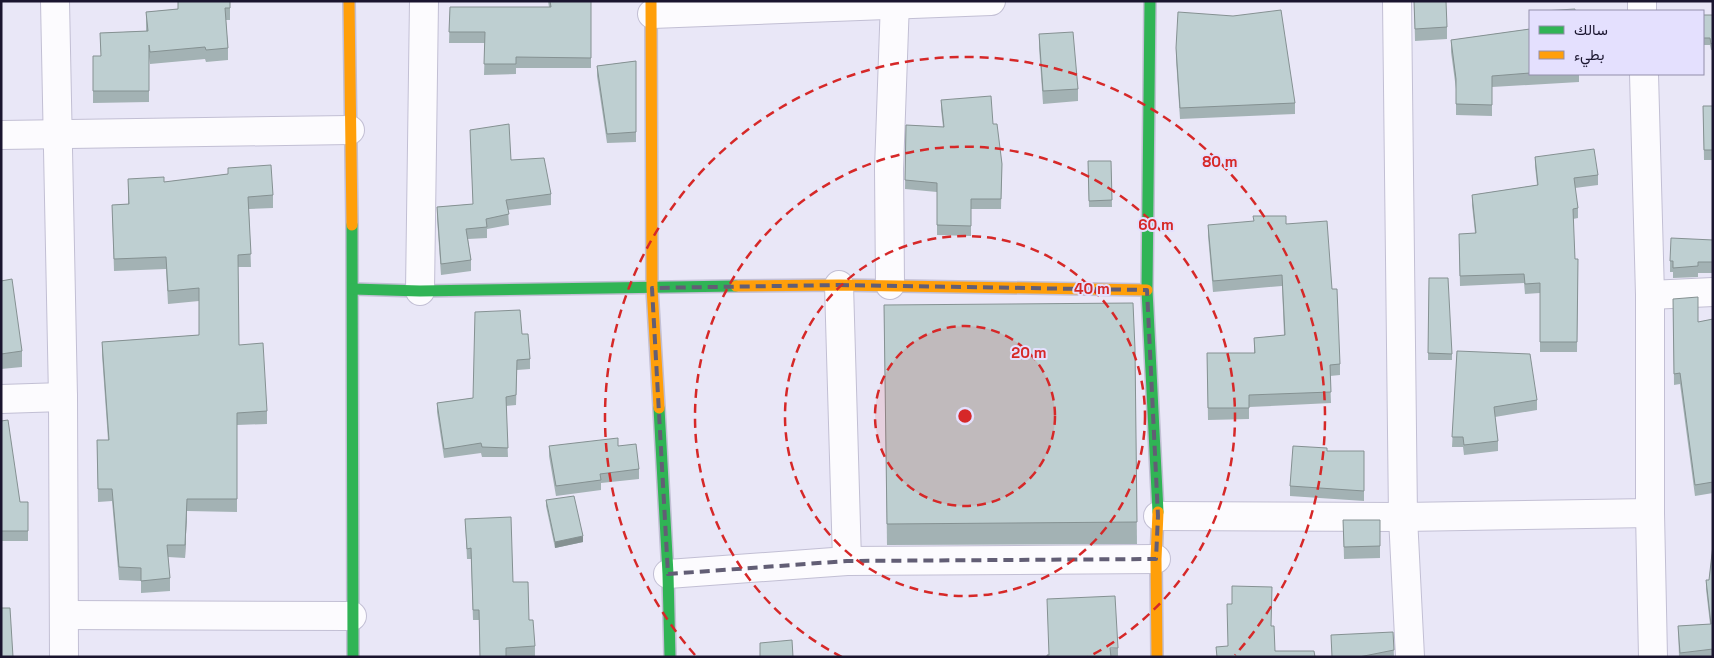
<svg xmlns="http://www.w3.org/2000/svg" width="1714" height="658" font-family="'Space Grotesk',Vazirmatn,sans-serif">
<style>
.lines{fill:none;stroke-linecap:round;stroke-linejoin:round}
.street-casing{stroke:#c2bfd4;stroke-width:30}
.fast-casing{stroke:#c2bfd4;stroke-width:14}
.slow-casing{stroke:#c2bfd4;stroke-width:14}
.street{stroke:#fcfbfe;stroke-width:28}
.fast{stroke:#30b455;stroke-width:11}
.slow{stroke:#ff9f0a;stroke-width:11}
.wall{fill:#a3b2b4}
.shaded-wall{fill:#859192}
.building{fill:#becfd1;stroke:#859192}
.marked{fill:none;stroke:#625e75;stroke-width:4;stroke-dasharray:10 6;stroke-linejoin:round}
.ring{fill:none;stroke:#d62828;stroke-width:2.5;stroke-dasharray:9 6}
.centre{fill:#d62828;stroke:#e4e0fe;stroke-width:2.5}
.ring-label{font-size:15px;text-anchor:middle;font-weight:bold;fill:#d62828;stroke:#e4e0fe;stroke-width:4;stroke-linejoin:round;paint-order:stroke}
</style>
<rect width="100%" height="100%" fill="#e9e7f7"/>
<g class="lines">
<g class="street-casing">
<g id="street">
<polyline points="55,1 63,397 64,657"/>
<polyline points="1397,1 1403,517 1410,657"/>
<polyline points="1642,1 1642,11"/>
<polyline points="652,14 991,1"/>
<polyline points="1644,74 1650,295 1650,513 1653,657"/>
<polyline points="1,135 350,130"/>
<polyline points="839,285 847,561"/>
<polyline points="890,285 889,169 895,1"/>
<polyline points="420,291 424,1"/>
<polyline points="1650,295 1713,292"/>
<polyline points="1,399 63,397"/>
<polyline points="1158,516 1403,517 1650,513"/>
<polyline points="668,574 847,561 1156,559"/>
<polyline points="64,615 352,616"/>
</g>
</g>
<g class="fast-casing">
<g id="fast">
<polyline points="1150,1 1147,290 1158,512"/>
<polyline points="352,225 353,657"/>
<polyline points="353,289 420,291 736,286"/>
<polyline points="659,408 668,574 670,657"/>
</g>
</g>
<g class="slow-casing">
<g id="slow">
<polyline points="349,1 352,225"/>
<polyline points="651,1 652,288 659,408"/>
<polyline points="736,286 839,285 1147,290"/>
<polyline points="1157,657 1156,559 1158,512"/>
</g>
</g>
<use href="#street" class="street"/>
<use href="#fast" class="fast"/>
<use href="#slow" class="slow"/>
</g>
<g class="wall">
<polygon points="230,1 230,20 226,20 228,48 228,60 206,62 205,59 150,64 149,57 149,102 93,103 93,56 101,56 100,33 146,31 146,12 178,9"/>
<polygon points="548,1 591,1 591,68 516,68 516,74 484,75 485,43 449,43 450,7 549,7"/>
<polygon points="1414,1 1447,27 1447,39 1415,41"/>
<polygon points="1703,15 1713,15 1713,50 1711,50 1710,45 1703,45"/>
<polygon points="1530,29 1530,74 1579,74 1579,82 1492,87 1492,116 1456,115 1456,89 1451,52 1451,40"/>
<polygon points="1039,34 1078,89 1078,101 1043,104 1039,47"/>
<polygon points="1176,48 1295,103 1295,114 1180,119 1176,59"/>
<polygon points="636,61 636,142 607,143 597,76 597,66"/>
<polygon points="941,100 993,124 1002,164 1001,209 971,209 971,236 937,235 937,192 905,189 906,125 943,127 941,109"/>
<polygon points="1703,106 1713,106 1713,160 1704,160"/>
<polygon points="470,130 511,160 551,194 551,205 508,210 509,225 487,229 487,238 468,239 471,260 471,271 441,275 437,218 437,207 473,204"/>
<polygon points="1535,157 1598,175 1598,185 1575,188 1578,208 1578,218 1573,219 1575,259 1578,259 1577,352 1540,352 1540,293 1525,294 1524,283 1460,286 1459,244 1475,233 1472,205 1472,195 1537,185 1535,166"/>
<polygon points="1088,161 1111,161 1112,207 1089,207"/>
<polygon points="228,168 273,195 273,208 249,209 251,267 238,267 239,345 267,411 267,424 237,425 237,512 187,511 185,558 168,557 170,578 170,591 141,593 141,581 119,580 112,501 98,502 97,440 108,440 102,355 102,342 199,335 199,301 168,304 166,269 114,271 112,205 128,204 128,179 164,182 228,174"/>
<polygon points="1286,224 1332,289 1340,364 1340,375 1330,376 1331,403 1249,407 1249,419 1208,420 1207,353 1254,353 1254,338 1284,335 1282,286 1213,292 1208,236 1208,225"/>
<polygon points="1713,240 1713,273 1698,273 1698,277 1673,278 1673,272 1670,272 1670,261"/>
<polygon points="1429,278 1452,354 1452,360 1428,360"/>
<polygon points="1,281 22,351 22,367 1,369"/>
<polygon points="1673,299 1698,322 1713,319 1713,493 1695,496 1680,384 1674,385"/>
<polygon points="884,305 1135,349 1137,544 887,545"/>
<polygon points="522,334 530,359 530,369 517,370 516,405 506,406 508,457 482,457 481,453 444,458 437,412 437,403 473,398"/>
<polygon points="1457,351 1537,400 1537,410 1495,417 1498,441 1498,451 1464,455 1463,447 1452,447"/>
<polygon points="1,421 20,502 28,502 28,541 1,541"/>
<polygon points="549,446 618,446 639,469 639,479 601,483 601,490 556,496 549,456"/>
<polygon points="1364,451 1364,501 1290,496 1290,486"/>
<polygon points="546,500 583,542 555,548 546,506"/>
<polygon points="465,519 513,582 529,620 535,646 535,656 525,657 480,657 479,620 473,620 471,559 467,559"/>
<polygon points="1343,520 1380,520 1380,558 1344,559"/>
<polygon points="1713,545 1713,657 1679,657 1678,626 1710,624 1706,589 1706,580 1709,580"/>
<polygon points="1393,632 1394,657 1331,657"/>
<polygon points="1118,648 1118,657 1047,657 1047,655"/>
</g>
<g class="shaded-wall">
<polygon points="187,499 187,511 185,558 185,545"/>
<polygon points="583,536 583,542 555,548 555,542"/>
</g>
<g class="building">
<polygon points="178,1 230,1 230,8 225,8 228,48 206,50 205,47 150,52 149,45 149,91 93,91 93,56 101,56 100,33 148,31 146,12 178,9"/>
<polygon points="550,1 591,1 591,58 516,57 516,64 484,64 485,32 449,32 450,7 551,7"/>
<polygon points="1414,1 1446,1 1447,27 1415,29"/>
<polygon points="1575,9 1575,11 1543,11"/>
<polygon points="1281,10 1295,103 1180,108 1176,48 1178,12 1233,16"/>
<polygon points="1703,15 1713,15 1713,43 1711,44 1710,38 1703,38"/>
<polygon points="1530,29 1530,73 1492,76 1492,105 1456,104 1456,79 1451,40"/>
<polygon points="1073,32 1078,89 1043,91 1039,34"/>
<polygon points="636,61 636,132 607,134 597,66"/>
<polygon points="991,96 993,124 997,124 1002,164 1001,199 971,199 971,226 937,225 937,183 905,180 906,125 944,127 941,100"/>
<polygon points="1703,106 1713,106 1713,150 1704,150"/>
<polygon points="509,124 511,160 544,158 551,194 506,200 509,214 486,219 487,227 466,229 471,260 441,264 437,207 473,204 470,130"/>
<polygon points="1594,149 1598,175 1574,178 1578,208 1573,209 1575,259 1578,259 1577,342 1540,342 1540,283 1525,284 1524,274 1460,276 1459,234 1476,233 1472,195 1538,185 1535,157"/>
<polygon points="1088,161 1111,161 1112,200 1089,201"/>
<polygon points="271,165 273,195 248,197 251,254 238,255 239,345 263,343 267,411 237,413 237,499 187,499 185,545 167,545 170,578 141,581 141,568 119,567 112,489 98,489 97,440 109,440 102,342 199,335 199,288 168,291 166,257 114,259 112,205 129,204 128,179 164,177 164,182 228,174 228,168"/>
<polygon points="1253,216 1286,216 1286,224 1327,221 1332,289 1337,289 1340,364 1330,365 1331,392 1249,395 1249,408 1208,408 1207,353 1255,353 1254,338 1285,335 1282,275 1213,281 1208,225 1254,221"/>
<polygon points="1671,238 1713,240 1713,262 1698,262 1698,266 1673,268 1673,261 1670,261"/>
<polygon points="1429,278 1448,278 1452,354 1428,353"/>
<polygon points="12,279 22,351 1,354 1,281"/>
<polygon points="1698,297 1698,322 1713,319 1713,482 1695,485 1680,373 1674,374 1673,299"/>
<polygon points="1133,303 1135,349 1137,522 887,524 884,305"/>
<polygon points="520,310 522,334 528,334 530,359 517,360 516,395 506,397 508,448 482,447 481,443 444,449 437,403 473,398 475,312"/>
<polygon points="1457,351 1530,354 1537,400 1494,407 1498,441 1464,445 1463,437 1452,437"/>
<polygon points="8,420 20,502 28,502 28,531 1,531 1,421"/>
<polygon points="618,438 618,446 636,444 639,469 600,474 601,480 556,486 549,446"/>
<polygon points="1293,446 1327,448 1327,451 1364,451 1364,491 1290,486"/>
<polygon points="574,496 583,536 555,542 546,500"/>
<polygon points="511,517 513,582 528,582 529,620 533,620 535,646 506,648 506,657 480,657 479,610 473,610 471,548 467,549 465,519"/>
<polygon points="1343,520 1380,520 1380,546 1344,547"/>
<polygon points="1713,545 1713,649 1680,653 1678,626 1711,624 1706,580 1709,580"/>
<polygon points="1232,586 1272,587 1271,626 1274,626 1275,651 1314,651 1315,657 1217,657 1216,647 1228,646 1227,604 1232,604"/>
<polygon points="1115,596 1118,648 1110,648 1111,657 1047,657 1047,655 1049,655 1047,599"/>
<polygon points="1,608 10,608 13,657 1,657"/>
<polygon points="1393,632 1394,650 1359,657 1332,657 1331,635"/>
<polygon points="792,640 793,657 760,657 760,643"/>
</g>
<path class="marked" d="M839 285 1147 290 1158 516 1156 559 847 561 668 574 652 288Z"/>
<circle cx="965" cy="416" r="90" fill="#d62828" fill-opacity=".12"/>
<g class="ring">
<circle cx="965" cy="416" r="90"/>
<circle cx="965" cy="416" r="180"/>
<path d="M842 657A270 270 0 1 1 1088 657"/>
<path d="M695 655A360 360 0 1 1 1235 655"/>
</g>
<circle cx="965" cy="416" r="8" class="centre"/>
<g class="ring-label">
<text x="1220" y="167">80 m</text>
<text x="1156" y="230">60 m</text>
<text x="1092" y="294">40 m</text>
<text x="1029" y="358">20 m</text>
</g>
<rect width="1714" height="658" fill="none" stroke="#1a152f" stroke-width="5"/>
<rect x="1529" y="10" width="175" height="65" fill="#e4e0fe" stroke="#938fab"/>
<rect x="1539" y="26" width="25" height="8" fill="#30b455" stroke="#938fab"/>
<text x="1574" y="35" font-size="15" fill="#1a152f">سالك</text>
<rect x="1539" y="51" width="25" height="8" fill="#ff9f0a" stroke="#938fab"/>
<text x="1574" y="60" font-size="15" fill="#1a152f">بطيء</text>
</svg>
